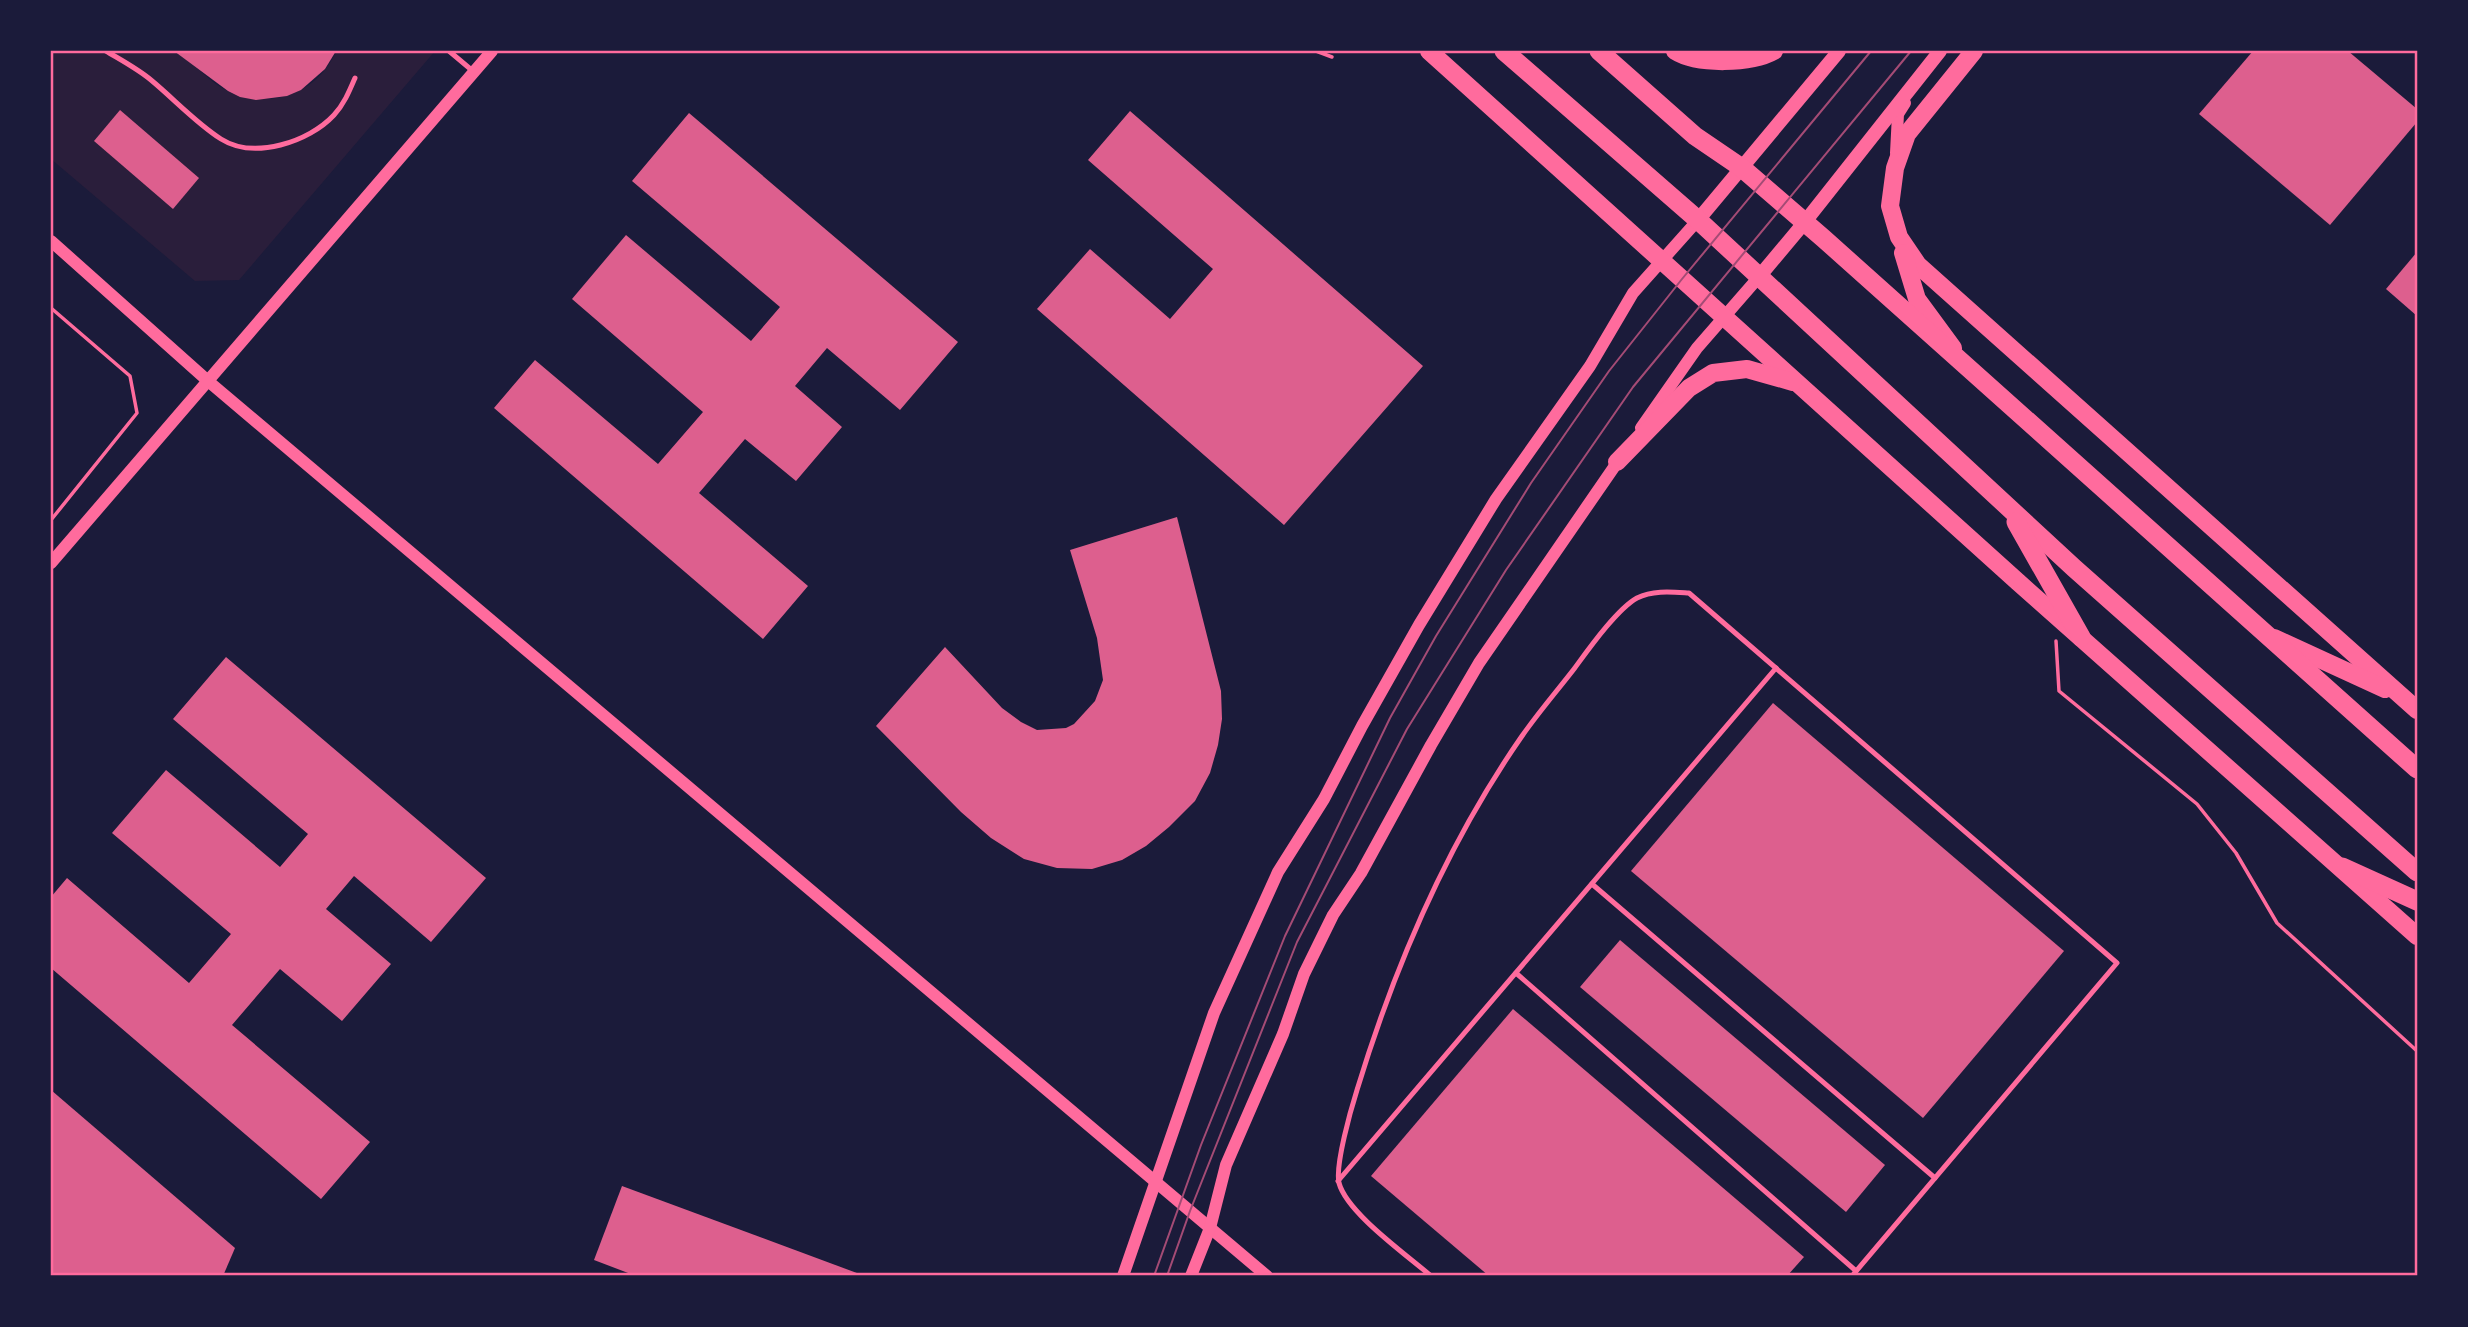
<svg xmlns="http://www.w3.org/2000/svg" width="2468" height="1327" font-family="Lato,sans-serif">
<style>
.green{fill:#2a1e3b}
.building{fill:#dd5f8e}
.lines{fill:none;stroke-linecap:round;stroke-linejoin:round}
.path{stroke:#ff6b9d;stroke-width:3.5}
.service{stroke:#ff6b9d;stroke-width:5}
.tertiary{stroke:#ff6b9d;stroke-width:12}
.secondary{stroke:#ff6b9d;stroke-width:14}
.primary{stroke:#ff6b9d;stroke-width:18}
.trunk{stroke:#ff6b9d;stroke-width:19}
.tram{stroke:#a44b75;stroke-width:2}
.neatline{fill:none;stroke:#ff6b9d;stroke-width:2.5}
</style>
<rect width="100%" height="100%" fill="#1b1b3a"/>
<path class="green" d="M51 51C81 51 111 51 142 51 151 51 165 48 174 51 183 54 206 77 216 84 257 113 316 99 336 51H435L239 280 195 281 51 159Z"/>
<g class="building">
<polygon points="174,51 336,51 325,69 301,90 287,96 256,100 240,97 228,91"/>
<polygon points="2253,51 2348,51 2417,109 2417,122 2330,225 2199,114"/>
<polygon points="120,110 199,178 173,209 94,141"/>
<polygon points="1130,111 1423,366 1284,525 1037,309 1090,249 1170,319 1213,269 1088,160"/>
<polygon points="689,113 958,342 900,410 827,348 795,386 842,427 796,481 745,439 699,493 808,586 763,639 494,408 535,360 658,464 703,412 572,299 626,235 751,341 780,307 632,181"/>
<polygon points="2417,252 2417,316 2386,289"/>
<polygon points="1177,517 1221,691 1222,719 1218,745 1210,773 1195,801 1169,827 1146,846 1122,860 1092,869 1057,868 1024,859 991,838 961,812 876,726 945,647 1002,708 1021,722 1037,730 1066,728 1074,724 1095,701 1103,680 1097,638 1070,550"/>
<polygon points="226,657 486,878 431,942 354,876 326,909 391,964 342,1021 280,969 232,1025 370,1142 321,1199 51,968 51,897 67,878 189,983 231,934 112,833 166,770 280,867 308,834 173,719"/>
<polygon points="1773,703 2064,951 1923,1118 1631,871"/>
<polygon points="1620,940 1885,1165 1846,1212 1580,987"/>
<polygon points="1513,1009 1804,1257 1787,1276 1489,1276 1371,1176"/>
<polygon points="51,1090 235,1248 223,1276 51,1276"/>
<polygon points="622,1186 865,1276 636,1276 594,1260"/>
</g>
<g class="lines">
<g class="path">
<polyline points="1316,51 1332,57"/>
<polyline points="51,308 130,376 137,413 51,520"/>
<polyline points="2056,641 2059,691 2197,804 2236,853 2277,923 2417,1051"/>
</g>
<g class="service">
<path d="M106 51C121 60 138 69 151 80 174 99 196 123 221 139 254 160 309 142 334 115 344 104 349 92 355 78"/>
<polyline points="449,51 474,72"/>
<polyline points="1592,884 1935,1178"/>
<polyline points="1516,973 1856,1271"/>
<polyline points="1338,1181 1776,668"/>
<path d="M1431 1276C1407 1255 1347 1213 1339 1183 1335 1165 1351 1109 1357 1090 1395 965 1447 844 1522 736 1538 713 1557 691 1574 669 1588 650 1617 609 1637 598 1653 590 1672 592 1689 593L2117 963 1852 1276"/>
</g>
<g class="tertiary">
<polyline points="1896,153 1898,114 1905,103"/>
<polyline points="51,241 208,381 1267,1276"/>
<polyline points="1641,428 1697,348 1758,278"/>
<polyline points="51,563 492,51"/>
<polyline points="1123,1276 1214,1013 1278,872 1324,799 1362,726 1419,625 1496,499 1590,366 1633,293 1698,220"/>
<polyline points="1191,1276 1210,1228 1226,1165 1283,1034 1304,974 1333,915 1361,873 1431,745 1479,663 1621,457"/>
</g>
<g class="secondary">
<polyline points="1698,220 1839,51"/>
<polyline points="1758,278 1804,223 1940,51"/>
</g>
<g class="primary">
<polyline points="1429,51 2018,582 2417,936"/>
<path d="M1675 51C1697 65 1751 64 1774 51"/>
<polyline points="1974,51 1907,134 1895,168 1890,206 1899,237 1918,265 2417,710"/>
<polyline points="1903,253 1917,299 1953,348"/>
<polyline points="1617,462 1689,388 1713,373 1747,369 1793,382"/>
<polyline points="2274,638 2385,689"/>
</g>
<g class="trunk">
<polyline points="1504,51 1698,220 2074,568 2417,872"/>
<polyline points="1599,51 1695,136 1742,168 1823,238 2417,769"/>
<polyline points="2016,522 2081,637"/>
<polyline points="2342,867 2417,901"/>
</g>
<g class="tram">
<polyline points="1154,1276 1201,1145 1285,936 1390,718 1436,636 1531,483 1609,371 1682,279 1871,51"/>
<polyline points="1167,1276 1190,1211 1297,942 1407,729 1506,570 1633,387 1911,51"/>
</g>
</g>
<rect width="2468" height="1327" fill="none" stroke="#1b1b3a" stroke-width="105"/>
<rect x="52" y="52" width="2364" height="1222" class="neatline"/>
</svg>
